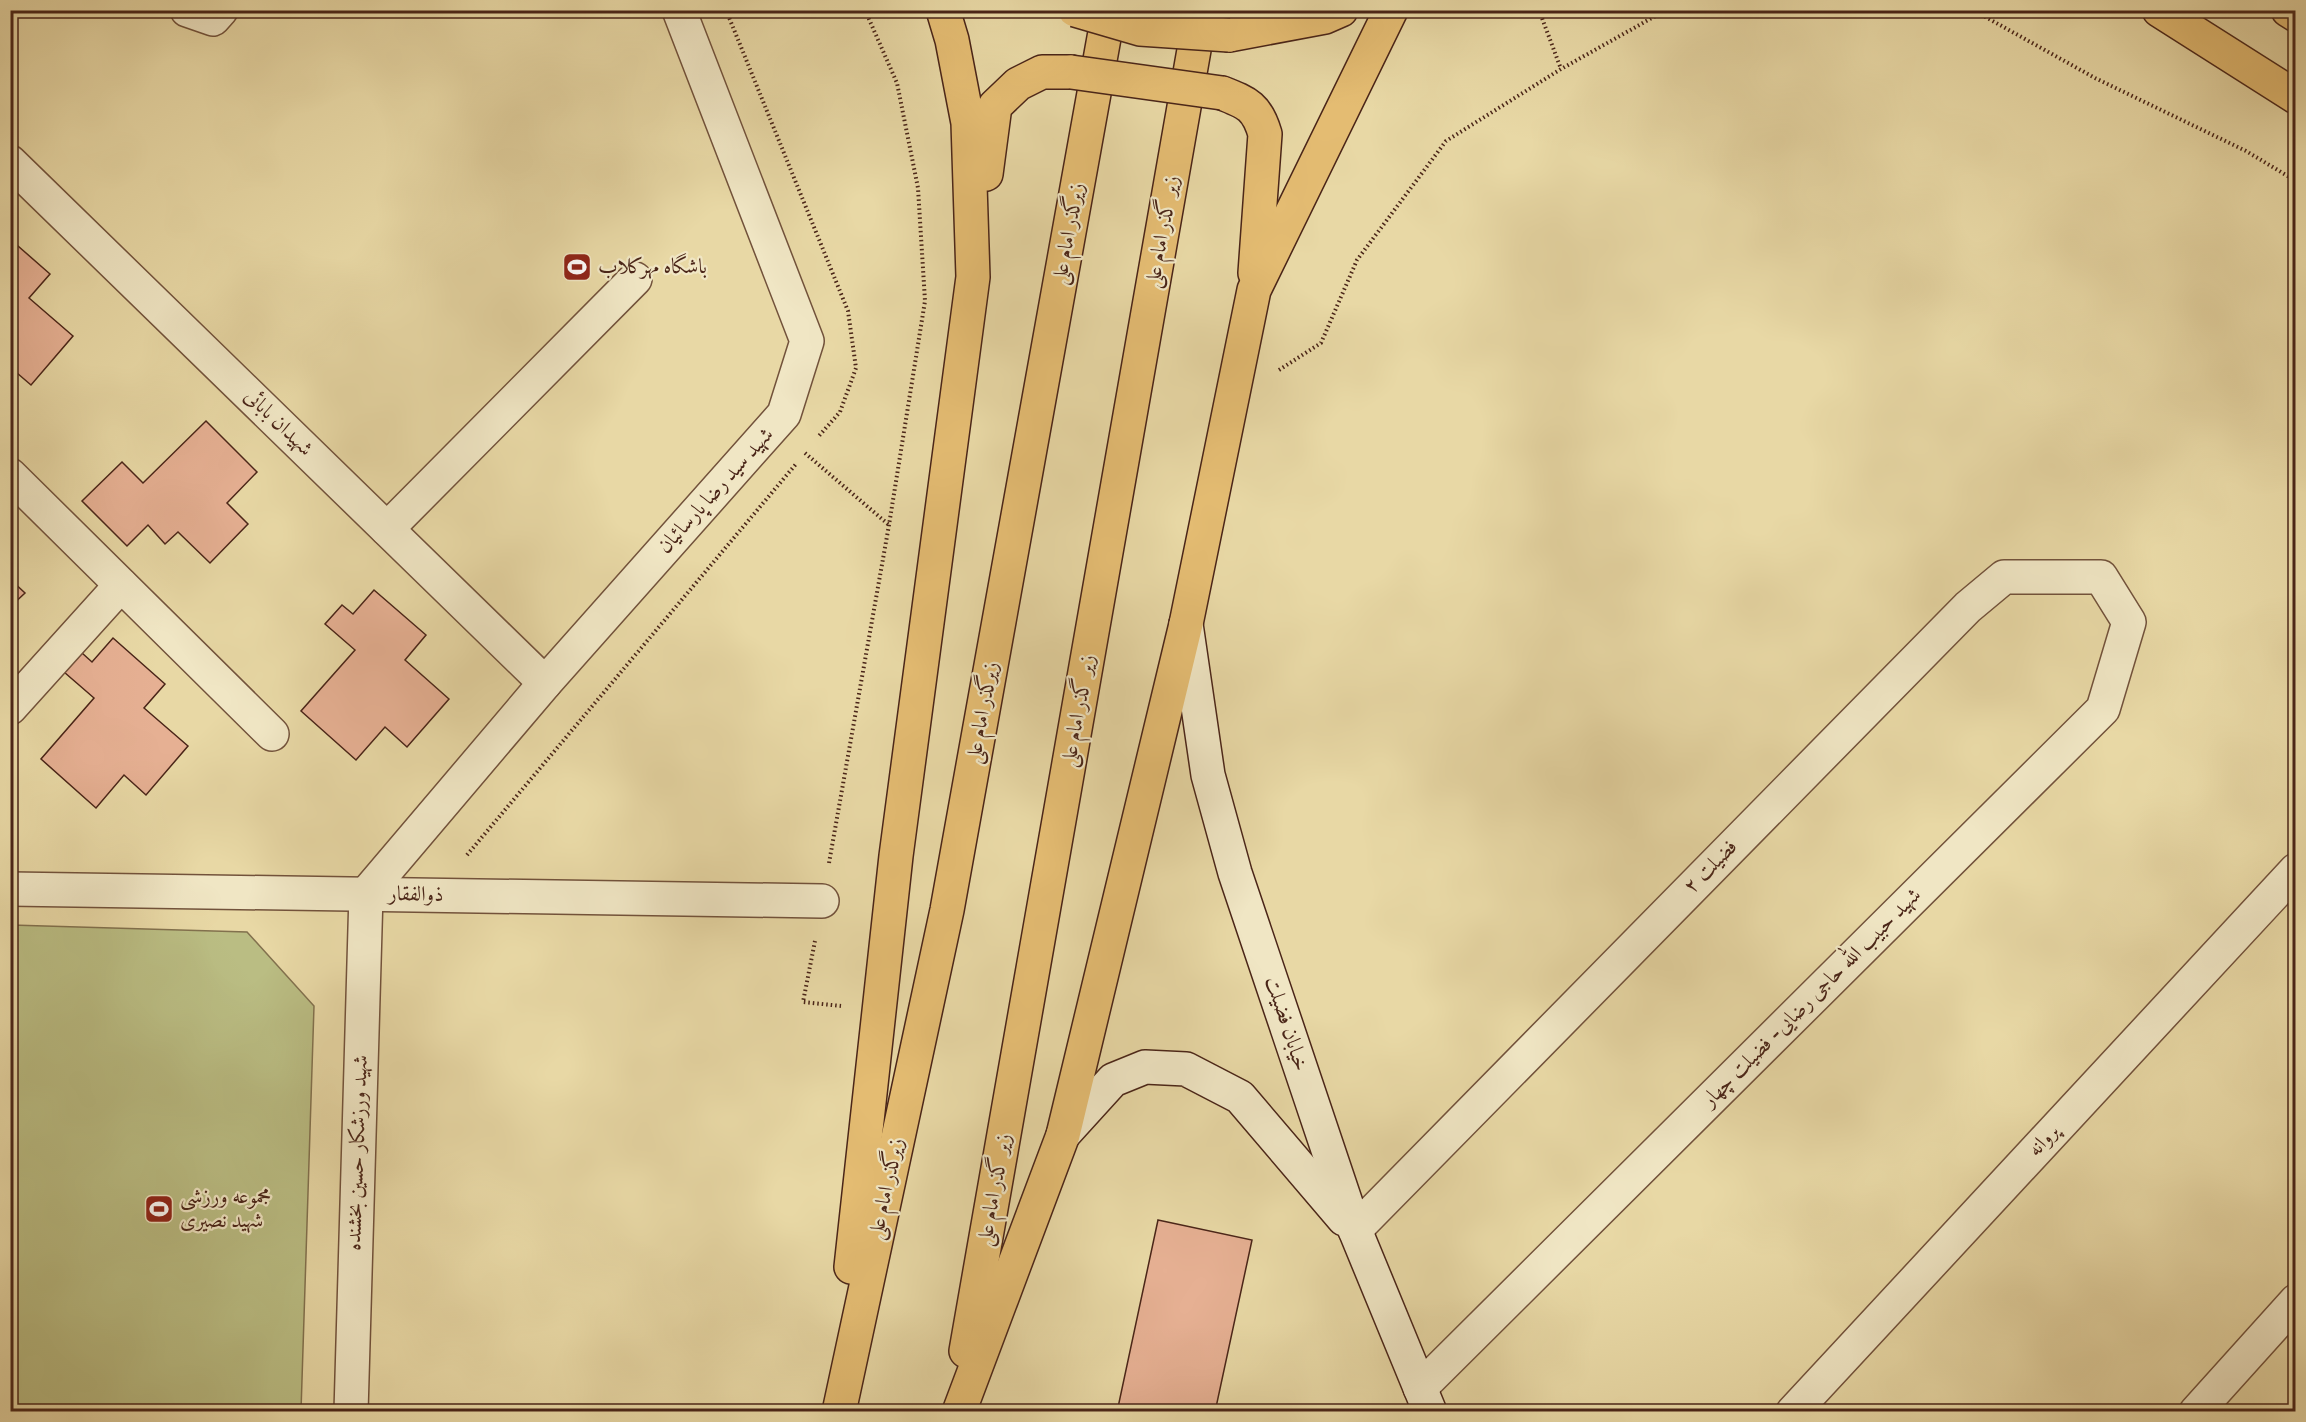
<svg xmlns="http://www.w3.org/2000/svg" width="2306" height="1422" font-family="'IM FELL English',Amiri,serif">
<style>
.green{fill:#babd83;stroke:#82714e;stroke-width:1.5}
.building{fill:#e6b093;stroke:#4a2518;stroke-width:1.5}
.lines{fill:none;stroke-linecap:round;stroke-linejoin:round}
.street-casing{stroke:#72523b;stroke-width:36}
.secondary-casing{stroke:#4a2518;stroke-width:36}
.primary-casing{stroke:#4a2518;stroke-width:36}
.path{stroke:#4a2518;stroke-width:4;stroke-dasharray:1.5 3;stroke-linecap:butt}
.street{stroke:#f0e6c4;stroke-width:33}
.secondary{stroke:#f0e6c4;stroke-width:33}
.primary{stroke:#e4bc72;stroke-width:33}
.primary-bridge-casing{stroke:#4a2518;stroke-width:36;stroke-linecap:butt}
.primary-bridge{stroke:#e4bc72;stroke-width:33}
.labels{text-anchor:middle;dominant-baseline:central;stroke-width:4.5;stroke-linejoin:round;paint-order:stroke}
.street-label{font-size:21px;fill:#4a2518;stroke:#f0e6c4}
.poi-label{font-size:21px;fill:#4a2518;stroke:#f0e6c4;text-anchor:start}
</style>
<rect width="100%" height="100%" fill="#e8d8a5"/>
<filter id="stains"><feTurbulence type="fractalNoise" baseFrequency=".00333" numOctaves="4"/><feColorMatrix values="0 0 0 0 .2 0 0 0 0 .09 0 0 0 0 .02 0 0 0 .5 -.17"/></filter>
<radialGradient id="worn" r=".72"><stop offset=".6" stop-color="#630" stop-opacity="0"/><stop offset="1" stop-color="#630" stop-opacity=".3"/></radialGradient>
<polygon class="green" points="11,925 247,932 314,1006 301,1411 11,1411"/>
<g class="building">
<polygon points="10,239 50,274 29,298 73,336 31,385 10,367"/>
<polygon points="206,421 257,472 227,503 248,524 210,563 178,532 165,544 148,525 127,546 82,501 122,462 143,483"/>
<polygon points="10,579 25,593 10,607"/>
<polygon points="374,590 426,635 405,660 449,699 407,747 385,727 356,760 301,711 355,650 325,624 342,605 353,614"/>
<polygon points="113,638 165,684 144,708 188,746 146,795 124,775 96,808 41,759 94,698 64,672 82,653 92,662"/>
<polygon points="1158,1220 1252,1240 1215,1412 1117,1412"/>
</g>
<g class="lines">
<g class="street-casing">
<g id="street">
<polyline points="187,10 213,19 221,10"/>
<polyline points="10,162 545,683"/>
<polyline points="10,475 272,734"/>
<polyline points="387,529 635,279"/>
<polyline points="10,708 121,585"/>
<polyline points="10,889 822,901"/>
<polyline points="1355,1230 1968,607 2004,577 2101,577 2129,622 2103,709 1420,1388"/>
<polyline points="351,1412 366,894 545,683 784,414 807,341 679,10"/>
<polyline points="1793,1412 2296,870"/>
<polyline points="2196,1412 2296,1301"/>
</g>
</g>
<g class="secondary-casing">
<g id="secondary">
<polyline points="1186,624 1208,775 1235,873 1355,1230 1430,1412"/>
<polyline points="1063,1135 1113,1080 1145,1067 1186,1069 1240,1097 1344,1219"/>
</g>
</g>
<g class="primary-casing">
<g id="primary">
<polyline points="2159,10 2296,97"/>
<polyline points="2288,10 2296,15"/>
<polyline points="1229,35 1325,17 1341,10"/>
<path d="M1222 93C1248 103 1257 107 1265 134L1255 273"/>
<polyline points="986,174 995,106 1018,84 1042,72 1071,72"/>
<polyline points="851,1267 896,856 973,277 968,123 952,40 943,10"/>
<polyline points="966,1351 1201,10"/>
<polyline points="839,1412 947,910 1109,10"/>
<polyline points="959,1412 1063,1135 1186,624 1254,290 1391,10"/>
</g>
</g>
<g class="path">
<polyline points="726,10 848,311 856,368 840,412 818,437"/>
<polyline points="1539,10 1561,69"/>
<polyline points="1973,10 2095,78 2246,151 2296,181"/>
<polyline points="1279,370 1321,343 1357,260 1446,141 1561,69 1666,10"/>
<polyline points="805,453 889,525"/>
<polyline points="467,855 796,464"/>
<polyline points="829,863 889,525 925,301 918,188 897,83 865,10"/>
<polyline points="815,941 803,1002 841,1006"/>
</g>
<use href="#street" class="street"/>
<use href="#secondary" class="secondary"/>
<use href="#primary" class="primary"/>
<g class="primary-bridge-casing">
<g id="primary-bridge">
<polyline points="1075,10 1140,29 1229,35"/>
<polyline points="1071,72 1222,93"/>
</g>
</g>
<use href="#primary-bridge" class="primary-bridge"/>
</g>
<defs>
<g id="stadium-square" transform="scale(1.5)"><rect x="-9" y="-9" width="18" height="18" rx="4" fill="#8f2418" stroke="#f0e6c4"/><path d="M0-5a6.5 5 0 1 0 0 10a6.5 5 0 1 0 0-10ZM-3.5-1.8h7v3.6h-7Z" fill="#fff"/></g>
</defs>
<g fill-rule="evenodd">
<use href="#stadium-square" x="577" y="267"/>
<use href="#stadium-square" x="159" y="1209"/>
</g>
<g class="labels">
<g class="street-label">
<text transform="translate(1163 232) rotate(-80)">زیر گذر امام علی</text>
<text transform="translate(1069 234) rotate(-80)">زیرگذر امام علی</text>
<text transform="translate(278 423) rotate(44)">شهیدان بابائی</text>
<text transform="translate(716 491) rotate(-48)">شهید سید رضا پارسائیان</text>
<text transform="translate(1079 711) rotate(-80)">زیر گذر امام علی</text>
<text transform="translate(983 713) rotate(-80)">زیرگذر امام علی</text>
<text transform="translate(1711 867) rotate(-45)">فضیلت ۲</text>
<text transform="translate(416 895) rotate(1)">ذوالفقار</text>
<text transform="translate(1812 998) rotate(-45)">شهید حبیب الله حاجی رضایی- فضیلت چهار</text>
<text transform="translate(1286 1024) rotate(72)">خیابان فضیلت</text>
<text transform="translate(2044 1141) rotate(-47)">پروانه</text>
<text transform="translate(358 1153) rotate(-88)">شهید ورزشکار حسین بخشنده</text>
<text transform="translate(887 1189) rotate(-78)">زیرگذر امام علی</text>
<text transform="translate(995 1190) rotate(-80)">زیر گذر امام علی</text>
</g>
<g class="poi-label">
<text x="598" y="267">باشگاه مهرکلاب</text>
<text x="180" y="1197">مجموعه ورزشی<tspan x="180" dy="24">شهید نصیری</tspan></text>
</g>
</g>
<rect width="2306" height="1422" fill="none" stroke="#e8d8a5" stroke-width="36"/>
<rect x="12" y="12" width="2282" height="1398" fill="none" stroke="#4a2518" stroke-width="3"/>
<rect x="18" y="18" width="2270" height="1386" fill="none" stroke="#4a2518" stroke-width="1.5"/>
<rect width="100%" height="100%" filter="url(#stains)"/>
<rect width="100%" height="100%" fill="url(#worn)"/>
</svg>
